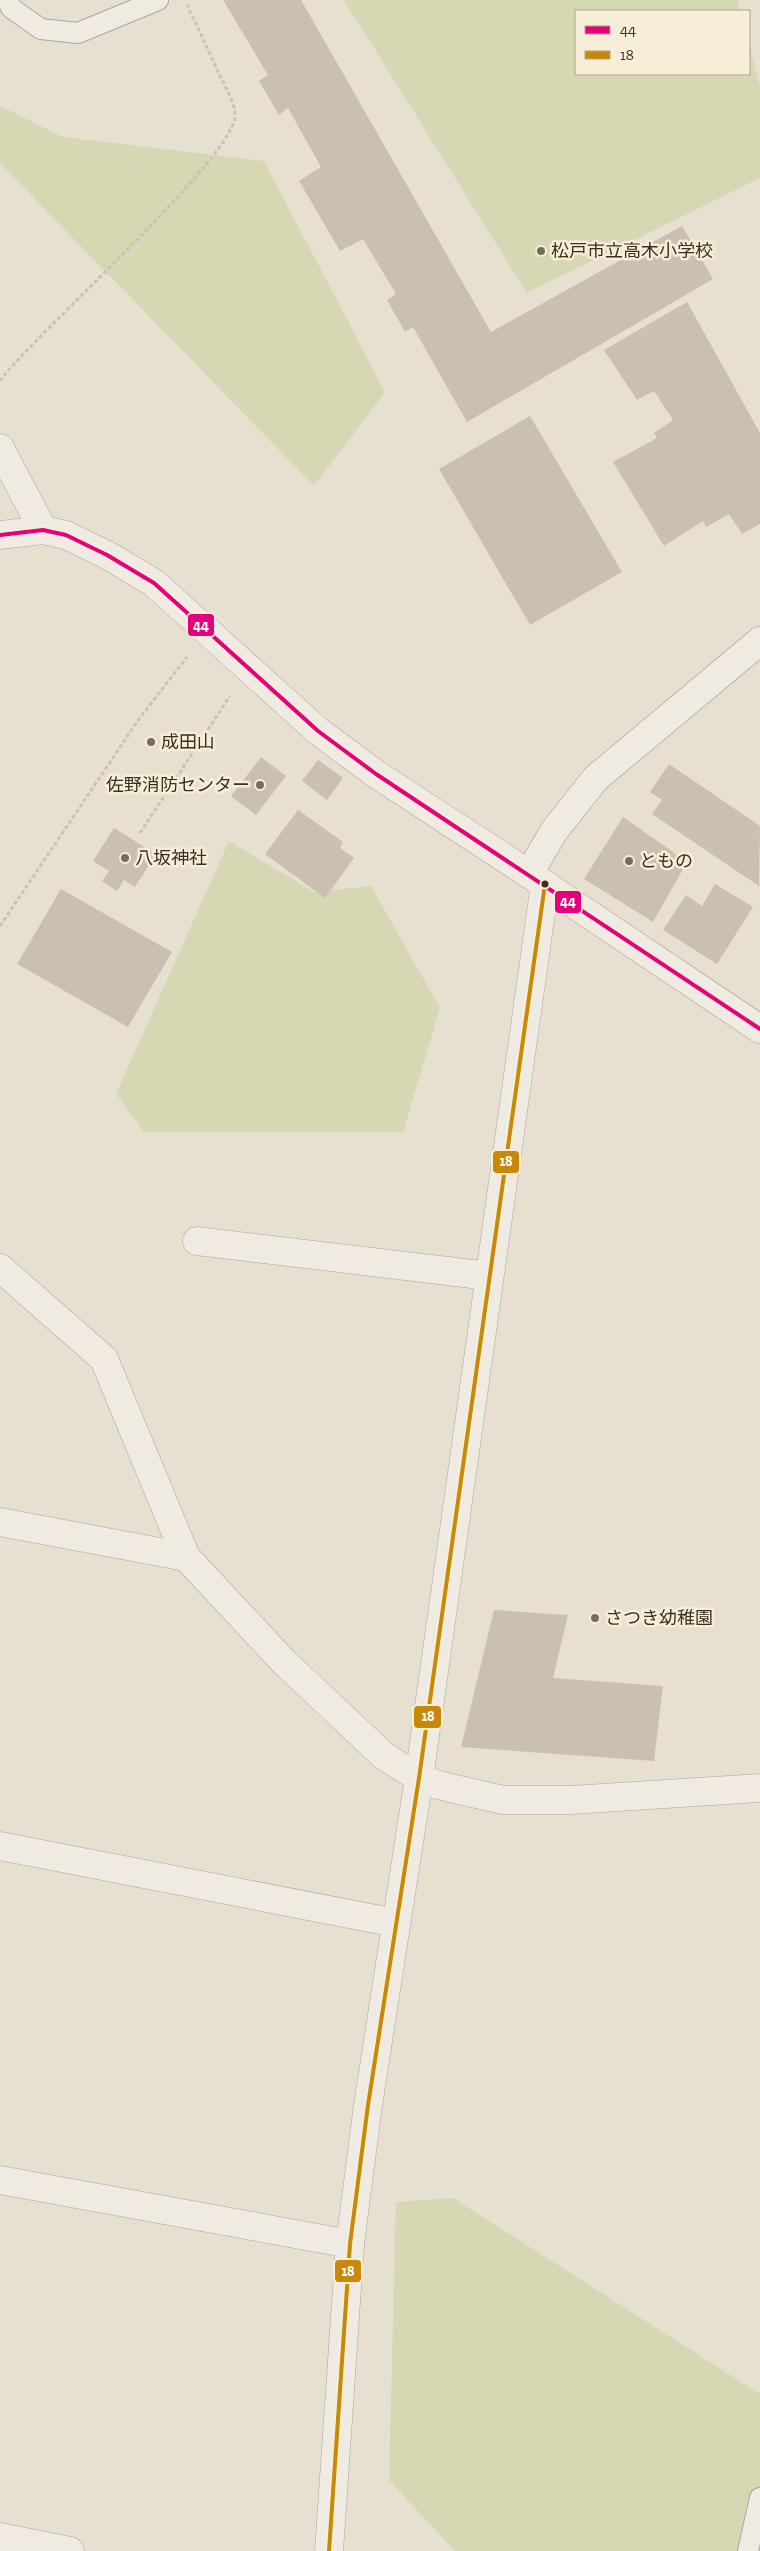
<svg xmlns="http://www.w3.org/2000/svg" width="760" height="2551" font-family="'Zilla Slab','Noto Sans JP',serif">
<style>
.green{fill:#d6d7b3}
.building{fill:#cbbfb2}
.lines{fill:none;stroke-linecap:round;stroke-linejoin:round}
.lane-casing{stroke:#ada599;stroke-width:22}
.street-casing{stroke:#ada599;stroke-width:29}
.secondary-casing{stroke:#9c958a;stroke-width:29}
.path{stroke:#c8c2b9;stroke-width:3;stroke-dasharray:4 2.5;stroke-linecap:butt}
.lane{stroke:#efebe3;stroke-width:20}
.street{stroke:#efebe3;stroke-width:28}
.secondary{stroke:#efebe3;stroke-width:28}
.bus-1-casing{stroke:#f7eed8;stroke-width:8}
.bus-2-casing{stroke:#f7eed8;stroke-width:8}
.bus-1{stroke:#e5007d;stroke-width:4}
.bus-2{stroke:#c88808;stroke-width:4}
.poi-dot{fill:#786c5e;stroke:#f7eed8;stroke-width:2}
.bus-dot{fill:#3d2e20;stroke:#f7eed8;stroke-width:2}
.labels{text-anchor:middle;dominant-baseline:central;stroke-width:5;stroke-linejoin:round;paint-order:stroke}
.poi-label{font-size:18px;fill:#3d2e20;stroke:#f7eed8;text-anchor:start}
.line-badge{stroke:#f7eed8;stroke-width:2}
.badge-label{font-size:14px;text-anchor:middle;font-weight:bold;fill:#fff}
</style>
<rect width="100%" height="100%" fill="#e7e0d1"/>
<g class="green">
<polygon points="344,0 737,0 740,11 576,11 576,74 749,74 749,44 760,87 760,178 527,293"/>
<polygon points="0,106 63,137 264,161 385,392 314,486 0,163"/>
<polygon points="229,841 314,892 371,886 440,1008 403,1132 144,1132 116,1094"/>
<polygon points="453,2198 760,2394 760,2527 756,2551 455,2551 389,2480 396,2202"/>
</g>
<g class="building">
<polygon points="223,0 301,0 491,332 682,226 713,279 467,422 413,327 405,332 387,300 396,294 363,239 340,251 299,181 321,167 288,108 279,115 259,81 268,75"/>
<polygon points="687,302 760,433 760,524 742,534 729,514 706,527 703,521 664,546 613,462 657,438 654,433 673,420 654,391 637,400 604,350"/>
<polygon points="530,416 622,572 530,625 439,469"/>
<polygon points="261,757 286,776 256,815 231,796"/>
<polygon points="318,760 343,778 327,800 302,781"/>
<polygon points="669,764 760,826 759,886 652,814 662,800 650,792"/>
<polygon points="298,810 343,842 340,848 354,858 325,898 265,854"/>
<polygon points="623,817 687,862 653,922 584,879"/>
<polygon points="114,828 156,854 135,887 124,880 117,891 102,881 109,871 93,861"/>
<polygon points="715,884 753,907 717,964 663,930 686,895 702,906"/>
<polygon points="61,889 172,952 128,1027 17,964"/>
<polygon points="494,1610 568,1615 553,1678 663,1686 654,1761 461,1747"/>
</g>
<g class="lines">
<g class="lane-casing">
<g id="lane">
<polyline points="8,0 11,8 41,29 78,33 158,0"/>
<polyline points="748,2551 760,2498"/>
</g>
</g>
<g class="street-casing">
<g id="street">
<polyline points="0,448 43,530"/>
<polyline points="0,535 43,530 66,535 107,555 154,583 318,731 376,774 529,874"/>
<polyline points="197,1241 489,1276"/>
<polyline points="0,1268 104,1359 186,1557 284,1662 384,1756 419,1778 438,1785 503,1800 571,1800 760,1788"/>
<polyline points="0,1522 186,1557"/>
<polyline points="0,1846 396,1923"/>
<polyline points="0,2180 350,2244"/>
<polyline points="0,2537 70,2551"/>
<polyline points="329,2551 350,2244 368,2105 419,1778 545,884"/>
</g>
</g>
<g class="secondary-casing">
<polyline id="secondary" points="760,641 596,778 554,831 529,874 760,1029"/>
</g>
<g class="path">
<path d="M0 381C33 335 241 153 235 113 233 99 225 86 219 74 209 51 198 28 187 5"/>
<polyline points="140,833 230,696"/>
<polyline points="0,926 139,719 187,657"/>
</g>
<use href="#lane" class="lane"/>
<use href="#street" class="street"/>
<use href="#secondary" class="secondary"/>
<g class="bus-1-casing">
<polyline id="bus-1" points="0,535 43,530 66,535 107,555 154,583 318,731 376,774 760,1029"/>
</g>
<g class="bus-2-casing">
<polyline id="bus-2" points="329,2551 350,2244 368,2105 419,1778 545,884"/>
</g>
<use href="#bus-1" class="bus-1"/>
<use href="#bus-2" class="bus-2"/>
</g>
<g class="poi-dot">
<circle cx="541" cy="251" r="5"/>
<circle cx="151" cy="742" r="5"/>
<circle cx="260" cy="785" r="5"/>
<circle cx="125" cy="858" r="5"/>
<circle cx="629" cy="861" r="5"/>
<circle cx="595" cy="1618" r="5"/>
</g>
<circle class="bus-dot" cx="545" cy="884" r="4.5"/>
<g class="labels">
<g class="poi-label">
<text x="551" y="251">松戸市立高木小学校</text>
<text x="161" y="742">成田山</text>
<text x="250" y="785" text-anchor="end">佐野消防センター</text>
<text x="135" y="858">八坂神社</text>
<text x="639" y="861">ともの</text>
<text x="605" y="1618">さつき幼稚園</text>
</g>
</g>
<g class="line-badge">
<rect x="187" y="613" width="28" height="24" rx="5" fill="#e5007d"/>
<rect x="554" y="890" width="28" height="24" rx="5" fill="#e5007d"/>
<rect x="492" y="1150" width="28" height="24" rx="5" fill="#c88808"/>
<rect x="413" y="1705" width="29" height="24" rx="5" fill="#c88808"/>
<rect x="334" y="2259" width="28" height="24" rx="5" fill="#c88808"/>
</g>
<g class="badge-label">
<text x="201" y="630">44</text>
<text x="568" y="906">44</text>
<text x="506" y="1166">18</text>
<text x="428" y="1721">18</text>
<text x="348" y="2276">18</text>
</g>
<rect x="575" y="10" width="175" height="65" fill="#f7eed8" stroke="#ada18e"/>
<rect x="585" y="26" width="25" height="8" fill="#e5007d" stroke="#ada18e"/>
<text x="620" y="35" font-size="15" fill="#3d2e20">44</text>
<rect x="585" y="51" width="25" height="8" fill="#c88808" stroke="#ada18e"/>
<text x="620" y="60" font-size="15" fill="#3d2e20">18</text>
</svg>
